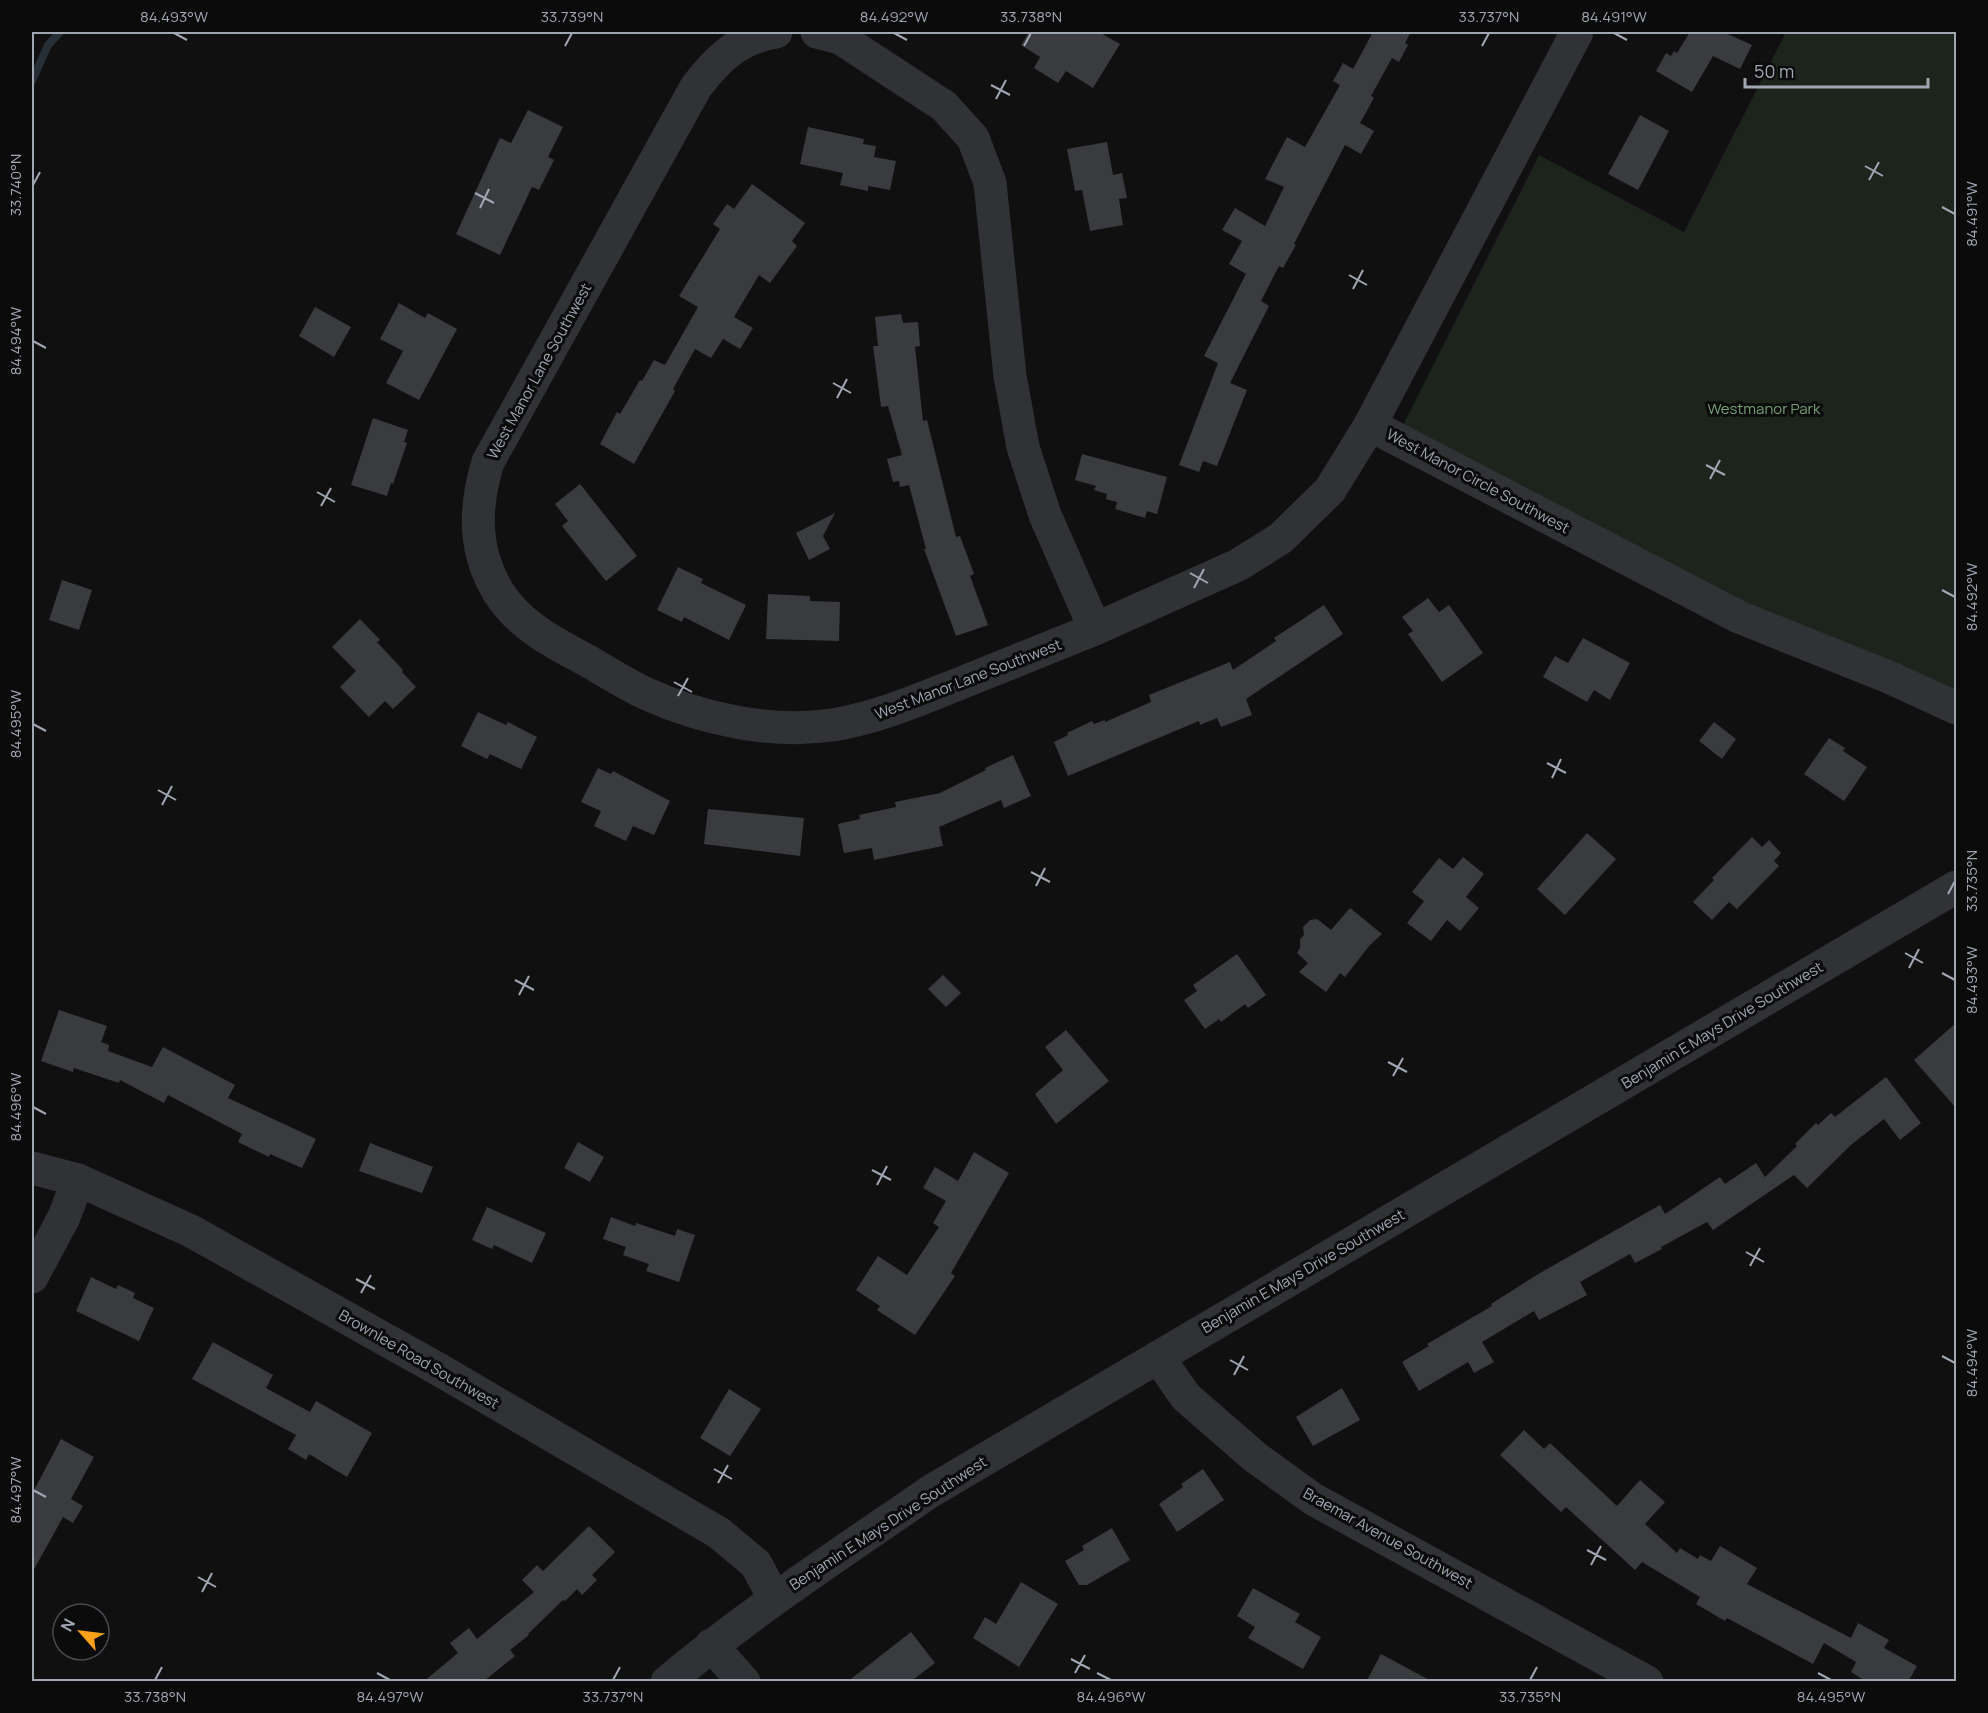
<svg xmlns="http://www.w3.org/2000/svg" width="1988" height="1713" font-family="Manrope,sans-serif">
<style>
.green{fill:#1c241c}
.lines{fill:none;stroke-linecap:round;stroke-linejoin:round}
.stream{stroke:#252f35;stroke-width:8}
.building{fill:#393b3f}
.minor{stroke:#303236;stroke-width:33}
.ticks{fill:none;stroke:#a0a7b3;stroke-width:2}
.labels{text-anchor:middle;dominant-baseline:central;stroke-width:6;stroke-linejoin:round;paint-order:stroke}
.street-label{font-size:15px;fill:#a0a7b3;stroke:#0b0b0c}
.park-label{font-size:15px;fill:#75a075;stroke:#0b0b0c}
.neatline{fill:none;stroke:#a0a7b3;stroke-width:2}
.ticks-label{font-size:15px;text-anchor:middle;fill:#a0a7b3}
</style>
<rect width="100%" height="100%" fill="#101011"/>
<polygon class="green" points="1786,32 1956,32 1956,719 1395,441 1539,155 1684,232"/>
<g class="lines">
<polyline class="stream" points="32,81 48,45 60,32"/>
</g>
<g class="building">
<polygon points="1029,32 1099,32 1120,44 1093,88 1066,71 1058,83 1034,68 1040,57 1021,45"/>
<polygon points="1373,32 1411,32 1405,43 1408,45 1399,62 1392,58 1371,96 1374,98 1360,123 1374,131 1361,154 1345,145 1294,244 1296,245 1283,268 1279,266 1261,301 1269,306 1230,383 1247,390 1217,466 1203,461 1199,472 1179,465 1218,363 1204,356 1246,274 1229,264 1242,241 1222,230 1235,208 1265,226 1284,187 1265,179 1287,137 1305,147 1340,85 1333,81 1343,63 1353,69"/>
<polygon points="1690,32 1723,32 1752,45 1740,69 1713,56 1692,92 1656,71 1666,53 1671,56 1674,51 1677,53"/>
<polygon points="528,110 563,127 548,157 554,160 539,190 532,187 500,255 456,234 500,138 511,143"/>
<polygon points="1640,115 1669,131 1638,190 1608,174"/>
<polygon points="808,127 864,139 863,144 876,146 874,157 896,161 890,190 868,186 868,191 840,185 843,173 800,164"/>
<polygon points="1107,142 1113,175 1122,173 1127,198 1119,199 1123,225 1090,231 1082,190 1075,191 1067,149"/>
<polygon points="752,184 805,223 792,241 797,246 770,283 759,275 734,317 753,328 740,349 723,339 711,358 695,349 673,389 675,391 634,464 600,444 617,412 620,414 640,380 642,381 654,360 665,365 698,307 679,296 720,229 713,224 727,204 734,209"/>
<polygon points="399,303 425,318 428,313 457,329 419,400 386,383 403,351 380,339"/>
<polygon points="315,307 351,327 334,357 299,336"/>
<polygon points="901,314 903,323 918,322 920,346 915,347 923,421 927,420 956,537 960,536 974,574 970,576 988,625 956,636 924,549 926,549 909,485 900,487 899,481 893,482 887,459 902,455 888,406 881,407 873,346 878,346 875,317"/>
<polygon points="373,418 408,430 404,442 407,443 393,484 391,483 387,496 351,485"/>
<polygon points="1082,454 1167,477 1157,514 1147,511 1145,518 1115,509 1117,502 1106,499 1107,494 1094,490 1096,486 1075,480"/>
<polygon points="580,484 637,556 606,581 562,526 568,521 555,504"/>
<polygon points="835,513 823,536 830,549 809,560 796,533"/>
<polygon points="678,567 703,579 701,583 746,605 729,640 684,617 682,622 657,610"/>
<polygon points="62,580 92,590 79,630 49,620"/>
<polygon points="768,594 810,596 810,601 840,602 839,641 766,639"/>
<polygon points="1428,598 1439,612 1449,605 1483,653 1442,682 1408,634 1413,631 1402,617"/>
<polygon points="1324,605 1343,634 1246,699 1252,715 1221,727 1217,718 1200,725 1199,721 1068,776 1054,742 1068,735 1067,733 1092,721 1094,724 1105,720 1105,722 1151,702 1149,695 1230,662 1233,670 1276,641 1274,638"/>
<polygon points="360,619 380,640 377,642 403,670 402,672 416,687 393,709 385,701 369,717 340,687 356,671 332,647"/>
<polygon points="1583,638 1630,663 1610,700 1594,690 1587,702 1543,677 1555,656 1568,663"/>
<polygon points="478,712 506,725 508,722 537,737 521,769 490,754 487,759 461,746"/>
<polygon points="1714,722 1736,739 1722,759 1699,741"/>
<polygon points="1829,738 1845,748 1843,751 1867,767 1844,801 1804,774"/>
<polygon points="1013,755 1031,796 1004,808 1001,800 939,827 943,846 874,860 872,848 844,853 838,824 860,819 859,815 896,807 895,802 940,793 986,770 985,768"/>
<polygon points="598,768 611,774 613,771 670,801 654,835 633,826 626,841 594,826 601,811 581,802"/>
<polygon points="708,809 804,818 800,856 704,844"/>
<polygon points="1587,833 1616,859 1565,915 1537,889"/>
<polygon points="1752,837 1762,847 1769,840 1781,853 1774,861 1779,866 1737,909 1729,902 1712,920 1693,902 1714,880 1712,878"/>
<polygon points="1463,857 1484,874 1466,897 1479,908 1460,931 1447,920 1431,941 1407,923 1424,901 1412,892 1439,858 1453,869"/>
<polygon points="1350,908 1382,934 1370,945 1345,977 1340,973 1326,992 1299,972 1308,963 1297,953 1300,948 1300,939 1304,935 1303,927 1310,920 1317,919 1331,930"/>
<polygon points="1237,954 1266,995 1248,1008 1245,1004 1221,1022 1219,1019 1205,1029 1184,1000 1197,991 1193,985"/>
<polygon points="943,975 961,993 946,1007 928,989"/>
<polygon points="59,1010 107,1026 101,1042 109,1045 108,1051 152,1067 163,1047 235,1085 228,1098 316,1139 302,1168 270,1154 269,1157 238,1142 242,1134 168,1095 164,1103 120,1080 119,1083 74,1068 73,1072 41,1061"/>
<polygon points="1956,1023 1956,1108 1914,1060"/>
<polygon points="1066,1030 1109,1081 1056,1124 1035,1094 1063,1070 1045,1047"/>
<polygon points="1886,1077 1921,1123 1900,1140 1884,1119 1852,1144 1807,1188 1794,1175 1713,1230 1707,1222 1661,1247 1662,1249 1635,1263 1630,1254 1580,1282 1587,1295 1539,1320 1534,1311 1482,1342 1494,1362 1474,1373 1468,1362 1419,1391 1402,1362 1429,1346 1427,1344 1492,1306 1491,1304 1540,1273 1660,1205 1665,1214 1720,1177 1725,1184 1756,1163 1765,1177 1797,1146 1795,1144 1816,1123 1818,1125 1831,1113 1835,1117"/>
<polygon points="578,1142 604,1157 590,1182 564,1168"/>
<polygon points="370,1143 433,1167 422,1193 359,1171"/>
<polygon points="974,1152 1009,1173 951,1273 955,1276 915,1335 877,1310 880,1306 856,1290 878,1256 907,1275 939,1227 933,1223 946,1201 923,1188 935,1167 958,1181"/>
<polygon points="487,1207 546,1233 532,1263 494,1245 492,1249 472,1240"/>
<polygon points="611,1217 635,1226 636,1223 675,1236 677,1229 695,1235 679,1282 646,1271 649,1264 623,1255 626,1247 603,1239"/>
<polygon points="91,1277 116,1289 118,1285 135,1293 133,1298 154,1308 139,1341 76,1311"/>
<polygon points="213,1342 273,1375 266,1388 310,1412 316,1401 372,1433 347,1477 309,1454 306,1460 288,1449 296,1435 192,1379"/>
<polygon points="1342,1388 1360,1420 1313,1446 1296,1417"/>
<polygon points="729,1389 761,1409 730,1456 700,1438"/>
<polygon points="1524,1430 1544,1449 1550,1443 1617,1506 1640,1480 1665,1502 1645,1524 1677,1553 1680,1548 1698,1559 1700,1555 1711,1561 1720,1546 1757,1568 1747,1584 1851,1638 1858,1623 1889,1640 1884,1648 1917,1666 1908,1682 1867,1682 1851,1672 1856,1662 1824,1643 1813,1664 1727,1618 1725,1621 1696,1604 1700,1597 1642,1562 1635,1570 1566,1507 1561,1512 1500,1455"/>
<polygon points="61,1439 94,1457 71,1499 83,1506 73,1523 63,1517 32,1573 32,1494"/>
<polygon points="1203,1469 1224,1500 1177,1532 1159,1504 1183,1487 1181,1484"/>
<polygon points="589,1526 615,1552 592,1575 597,1580 582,1595 577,1589 565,1601 563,1600 528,1634 529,1635 510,1650 515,1656 483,1682 423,1682 458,1653 450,1643 469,1628 477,1639 534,1592 522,1580 537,1565 543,1571"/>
<polygon points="1112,1528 1130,1560 1087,1585 1079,1585 1065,1561 1084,1550 1082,1546"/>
<polygon points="1021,1582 1058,1604 1019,1667 973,1638 985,1617 996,1624"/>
<polygon points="1253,1588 1300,1614 1295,1622 1321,1637 1303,1669 1248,1638 1255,1627 1237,1616"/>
<polygon points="911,1632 935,1663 910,1682 847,1682"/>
<polygon points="1381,1654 1433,1682 1366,1682"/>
</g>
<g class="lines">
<g class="minor">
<path d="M776 32C739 38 718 58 696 87L488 462C474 508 473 551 499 593 520 626 554 643 588 661 607 672 627 685 647 694 702 719 771 734 832 725 877 718 918 700 961 683 1006 665 1050 647 1095 629L1045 515 1023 447 1010 376 990 183 973 138 944 106 840 38 817 32"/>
<polyline points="1370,425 1739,617 1891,678 1956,708"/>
<polyline points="1095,629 1238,565 1281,538 1330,490 1370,425 1577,32"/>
<polyline points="32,1168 78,1180 191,1231 438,1369 719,1533 756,1564 774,1598"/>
<polyline points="32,1277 64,1217 78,1180"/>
<polyline points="1158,1357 1186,1397 1255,1457 1313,1499 1647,1682"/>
<polyline points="711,1645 744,1682"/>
<path d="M667 1682C751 1612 841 1553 931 1491L1956 887"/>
</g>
</g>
<path class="ticks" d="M174 33 187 40M894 33 907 40M1614 33 1627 40M565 46 572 33M1024 46 1031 33M1482 46 1489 33M991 85 1010 95M996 99 1006 80M1865 166 1883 176M1869 180 1879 162M33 185 40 172M475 193 494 203M1942 207 1955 214M480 208 489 189M1349 275 1367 285M1353 289 1363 270M33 341 46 348M833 383 851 393M837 398 847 379M1706 465 1725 475M1710 479 1720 460M317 492 335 502M321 506 331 488M1190 573 1208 583M1194 588 1204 569M1942 590 1955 597M674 682 692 692M678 696 688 678M33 724 46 731M1547 763 1566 773M1552 778 1561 759M158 790 176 800M162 805 172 786M1031 872 1050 882M1036 886 1045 868M1948 894 1955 881M1905 953 1923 963M1909 968 1919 949M1942 973 1955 980M515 980 534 990M519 995 529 976M1388 1062 1407 1072M1393 1076 1403 1058M33 1107 46 1114M872 1170 891 1180M877 1185 887 1166M1746 1252 1764 1262M1750 1266 1760 1248M356 1279 375 1289M361 1293 371 1275M1942 1356 1955 1363M1230 1360 1248 1370M1234 1375 1244 1356M714 1469 732 1479M718 1483 728 1465M33 1490 46 1497M1587 1550 1606 1560M1591 1565 1601 1546M198 1577 216 1587M202 1592 212 1573M1071 1659 1090 1669M377 1673 390 1680M1075 1673 1085 1655M1097 1673 1111 1680M1818 1673 1831 1680M155 1680 162 1667M613 1680 620 1667M1530 1680 1537 1667"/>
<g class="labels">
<g class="street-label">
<text transform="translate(539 371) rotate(-61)">West Manor Lane Southwest</text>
<text transform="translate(1478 481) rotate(28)">West Manor Circle Southwest</text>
<text transform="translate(968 679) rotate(-21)">West Manor Lane Southwest</text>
<text transform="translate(1722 1025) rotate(-31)">Benjamin E Mays Drive Southwest</text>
<text transform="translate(1303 1271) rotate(-30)">Benjamin E Mays Drive Southwest</text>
<text transform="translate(419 1359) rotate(30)">Brownlee Road Southwest</text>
<text transform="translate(888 1523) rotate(-33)">Benjamin E Mays Drive Southwest</text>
<text transform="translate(1388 1538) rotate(29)">Braemar Avenue Southwest</text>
</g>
<g class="park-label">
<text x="1764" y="408">Westmanor Park</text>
</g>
</g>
<rect width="1988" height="1713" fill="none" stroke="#0b0b0c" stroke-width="66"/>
<g transform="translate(81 1632) rotate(298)"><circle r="28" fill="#0b0b0c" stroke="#47494f" stroke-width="1.5"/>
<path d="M0-4.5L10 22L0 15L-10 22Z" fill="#fea11a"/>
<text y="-9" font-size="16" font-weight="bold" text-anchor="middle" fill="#a0a7b3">N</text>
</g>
<path d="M1745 78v9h183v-9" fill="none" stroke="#a0a7b3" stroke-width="3"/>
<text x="1754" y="78" font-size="18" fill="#a0a7b3" stroke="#0b0b0c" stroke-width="4.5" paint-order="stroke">50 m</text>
<rect x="33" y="33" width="1922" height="1647" class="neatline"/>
<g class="ticks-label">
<text x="174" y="22">84.493°W</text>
<text x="572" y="22">33.739°N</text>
<text x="894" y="22">84.492°W</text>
<text x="1031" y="22">33.738°N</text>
<text x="1489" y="22">33.737°N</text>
<text x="1614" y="22">84.491°W</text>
<text transform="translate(16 185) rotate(-90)" y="5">33.740°N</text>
<text transform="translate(1972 214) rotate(-90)" y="5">84.491°W</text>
<text transform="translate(16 341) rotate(-90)" y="5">84.494°W</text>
<text transform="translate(1972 597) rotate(-90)" y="5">84.492°W</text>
<text transform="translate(16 724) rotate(-90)" y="5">84.495°W</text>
<text transform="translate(1972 881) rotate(-90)" y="5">33.735°N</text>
<text transform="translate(1972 980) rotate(-90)" y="5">84.493°W</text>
<text transform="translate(16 1107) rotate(-90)" y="5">84.496°W</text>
<text transform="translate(1972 1363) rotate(-90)" y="5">84.494°W</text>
<text transform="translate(16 1490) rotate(-90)" y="5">84.497°W</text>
<text x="155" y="1702">33.738°N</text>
<text x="390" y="1702">84.497°W</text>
<text x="613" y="1702">33.737°N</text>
<text x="1111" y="1702">84.496°W</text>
<text x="1530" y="1702">33.735°N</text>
<text x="1831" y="1702">84.495°W</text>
</g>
</svg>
